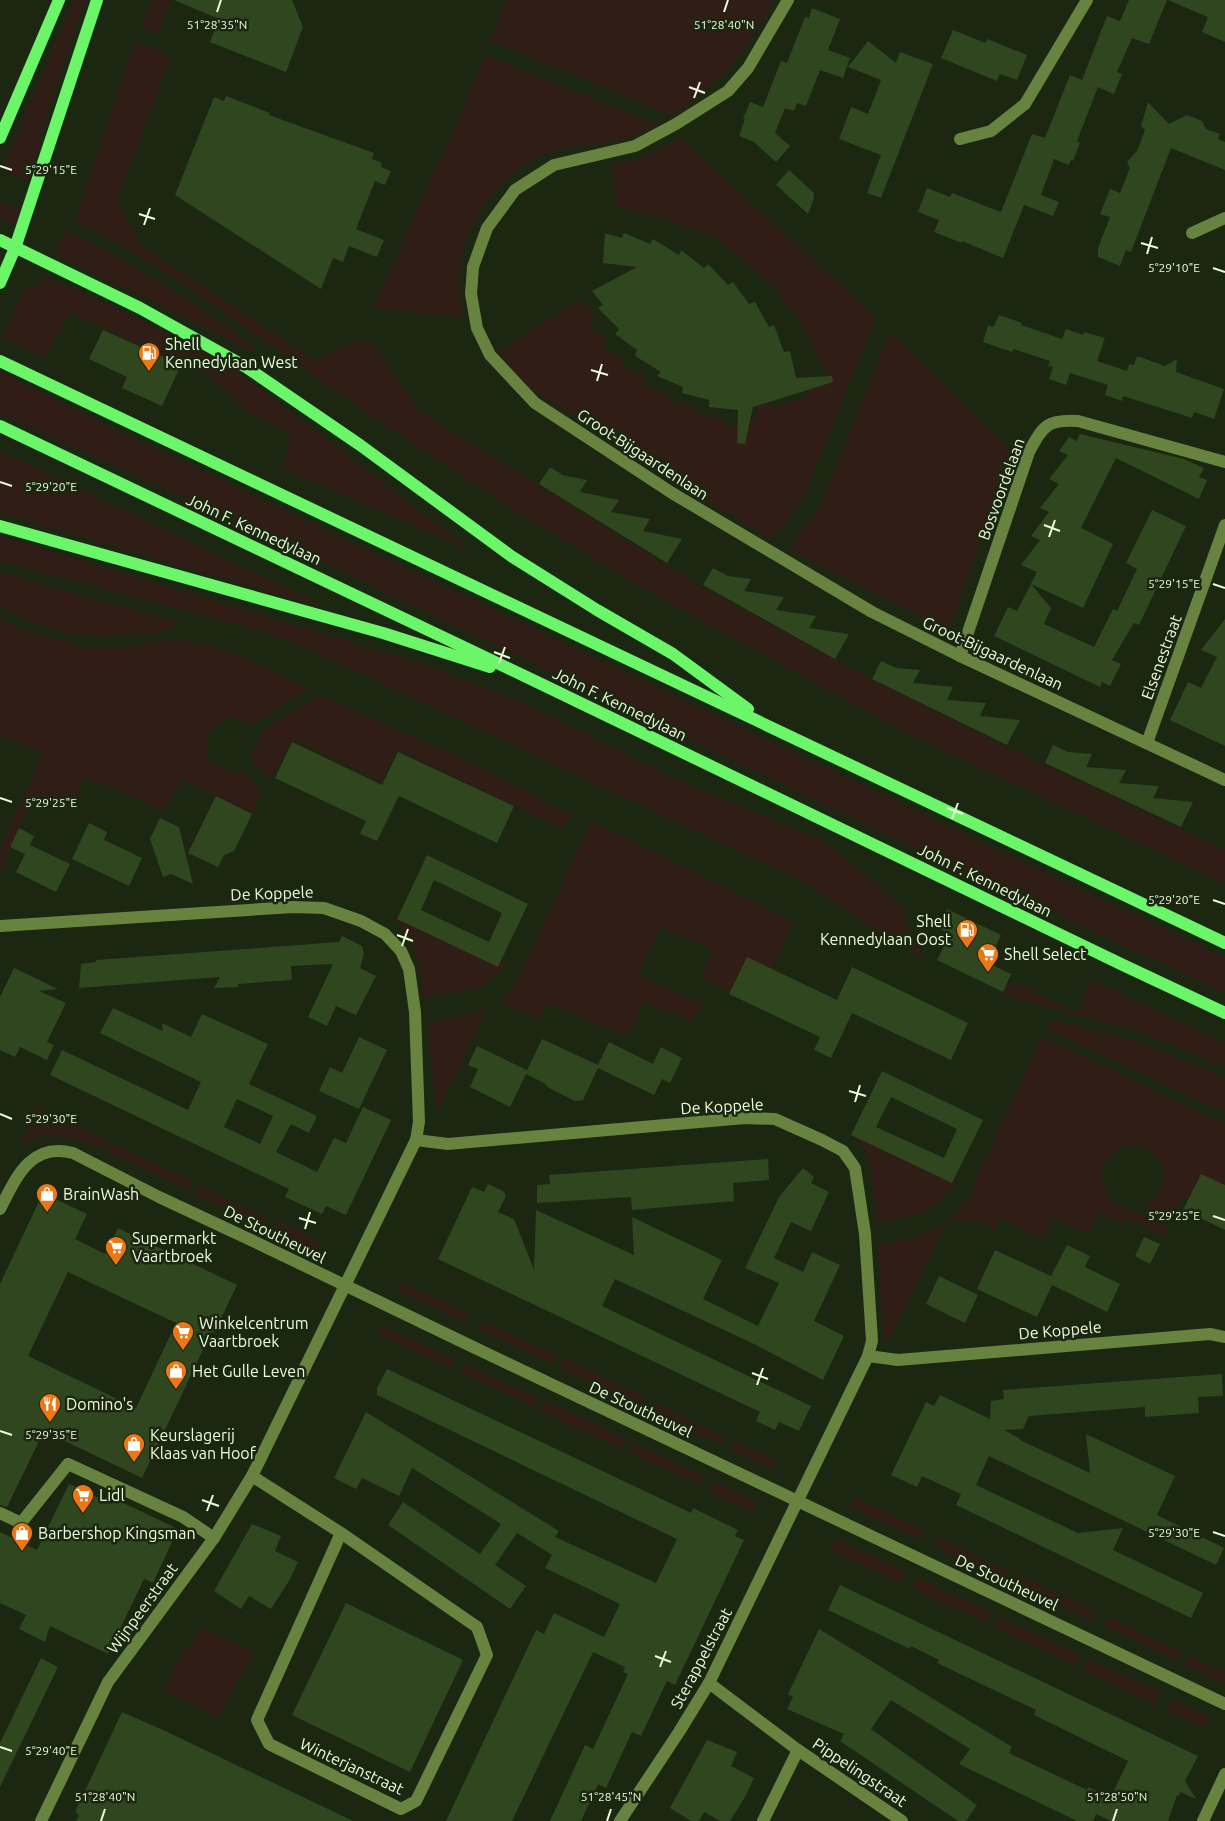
<svg xmlns="http://www.w3.org/2000/svg" width="1225" height="1821" font-family="Ubuntu,sans-serif">
<style>
.green{fill:#301d15}
.building{fill:#30461f;fill-rule:evenodd}
.lines{fill:none;stroke-linecap:round;stroke-linejoin:round}
.minor{stroke:#688240;stroke-width:12}
.major{stroke:#6bf568;stroke-width:12}
.ticks{fill:none;stroke:#ecfcda;stroke-width:2}
.labels{text-anchor:middle;dominant-baseline:central;stroke-width:5;stroke-linejoin:round;paint-order:stroke}
.poi-label{font-size:16px;fill:#ecfcda;stroke:#1b2711;text-anchor:start}
.street-label{font-size:16px;fill:#ecfcda;stroke:#1b2711}
.ticks-label{font-size:12px;text-anchor:middle;fill:#ecfcda;stroke:#1b2711;stroke-width:5;stroke-linejoin:round;paint-order:stroke}
</style>
<rect width="100%" height="100%" fill="#1b2711"/>
<g class="green">
<polygon points="74,0 85,0 51,102 28,181 2,170"/>
<polygon points="151,0 170,0 158,34 142,27"/>
<path d="M507 0H774C762 20 751 41 736 60 718 82 694 99 671 116L634 99 490 41Z"/>
<polygon points="135,40 171,57 120,191 120,207 142,246 315,360 350,344 370,340 419,411 700,586 869,678 1009,748 1225,850 1225,884 905,732 648,591 519,513 390,429 179,281 107,237 75,222"/>
<path d="M485 55 658 125C644 131 630 138 615 141 593 145 571 145 551 152 504 168 468 216 460 264 457 281 460 299 463 317L373 308 443 152 447 148Z"/>
<path d="M680 138 876 318 804 497 772 540 670 479 521 382 499 351 580 300 594 316 589 327 607 340 603 349 624 359V368L646 377 644 386 670 393 668 400 694 406 695 414 721 418 728 428 758 417 752 399 767 393 773 408 807 396 804 386 828 377 801 323 776 289 749 264 710 235 666 219 617 207 612 164C636 162 660 151 680 138Z"/>
<polygon points="0,201 19,209 13,225 0,219"/>
<path d="M65 230C133 262 196 303 256 348L250 351 195 322 55 254Z"/>
<polygon points="46,276 193,345 233,368 474,552 281,468 290,448 289,433 245,410 210,377 70,312 45,357 2,338 23,290 43,284"/>
<polygon points="890,332 1011,451 949,631 788,549 820,507"/>
<polygon points="0,371 117,431 246,492 1225,958 1225,993 877,830 266,535 0,413"/>
<polygon points="0,451 330,609 0,513"/>
<polygon points="0,536 424,664 523,703 690,786 822,840 868,877 903,908 907,927 925,958 908,951 802,881 300,645 264,632 0,561"/>
<polygon points="0,573 183,623 160,632 105,637 67,633 22,618 0,608"/>
<path d="M0 619C23 630 46 638 72 643 79 645 86 648 94 648 122 650 152 639 181 641 223 645 271 669 308 689L252 725 232 715 207 732 208 761 235 774 245 771 261 793 252 813 182 779 164 811 115 788 85 778 69 811 34 794 0 871V850L43 752 0 736Z"/>
<polygon points="320,695 459,757 572,815 564,830 397,749 381,781 291,739 271,780 249,757 264,729"/>
<polygon points="591,821 793,921 770,972 735,993 701,978 712,950 660,927 638,975 702,1004 692,1022 645,1002 627,1035 598,1025 554,1005 547,1006 538,1018 498,1001 510,992 522,971"/>
<path d="M389 915 507 964 493 979 479 988 423 998C420 964 417 937 389 915Z"/>
<polygon points="1091,982 1097,982 1225,1044 1225,1068 1198,1055 1134,1030 1002,995 1007,983 1035,988 1034,994 1050,999 1050,1001 1057,1002 1058,1005 1065,1006 1065,1008 1081,1011 1086,987"/>
<polygon points="485,1009 468,1050 437,1113 427,1024"/>
<polygon points="1054,1020 1117,1036 1155,1048 1225,1078 1225,1113 1047,1029 1049,1023"/>
<path d="M1042 1037 1225 1124V1185L1201 1174 1188 1201 1181 1198 1171 1221 1149 1210 1146 1205C1184 1180 1153 1131 1117 1150 1109 1154 1104 1162 1102 1171 1100 1183 1105 1194 1114 1202L1168 1227 1164 1236 1126 1219 1123 1225 1099 1211 1088 1235 1052 1217 1043 1239 1000 1218 995 1231 975 1219 946 1223 889 1340 884 1339 877 1244 906 1239 926 1233 946 1223 970 1198 975 1181Z"/>
<polygon points="37,1106 106,1139 102,1148 68,1137 40,1136 19,1147"/>
<path d="M851 1132 957 1180C931 1214 918 1216 877 1221 873 1196 875 1166 861 1144 859 1140 854 1136 851 1132Z"/>
<polygon points="110,1142 193,1181 188,1190 106,1151"/>
<polygon points="199,1185 268,1218 264,1226 194,1194"/>
<polygon points="280,1221 322,1243 317,1253 275,1230"/>
<polygon points="400,1281 469,1314 465,1322 397,1290"/>
<polygon points="483,1321 557,1356 553,1364 479,1330"/>
<polygon points="380,1325 456,1360 452,1368 376,1334"/>
<polygon points="564,1358 646,1398 642,1407 560,1368"/>
<polygon points="464,1364 538,1398 533,1407 461,1372"/>
<polygon points="544,1400 626,1439 621,1449 539,1410"/>
<polygon points="654,1402 725,1437 721,1445 649,1411"/>
<polygon points="734,1441 776,1460 773,1469 731,1450"/>
<polygon points="634,1443 704,1477 700,1485 629,1453"/>
<polygon points="714,1481 757,1502 753,1512 709,1492"/>
<polygon points="854,1497 924,1530 920,1539 850,1507"/>
<polygon points="938,1537 1009,1571 1005,1580 934,1546"/>
<polygon points="835,1538 905,1572 900,1583 830,1549"/>
<polygon points="1017,1574 1095,1611 1091,1620 1013,1583"/>
<polygon points="918,1578 991,1613 986,1623 913,1589"/>
<polygon points="1107,1616 1181,1652 1177,1661 1103,1625"/>
<polygon points="998,1617 1081,1655 1076,1666 994,1627"/>
<polygon points="200,1627 254,1652 242,1676 239,1675 219,1718 164,1691 184,1648 189,1650"/>
<polygon points="1188,1655 1225,1673 1225,1684 1184,1665"/>
<polygon points="1088,1659 1160,1692 1155,1704 1083,1670"/>
<polygon points="1172,1699 1210,1717 1205,1728 1167,1710"/>
</g>
<g class="building">
<polygon points="174,0 292,0 303,27 286,72 210,42 219,19"/>
<polygon points="1129,0 1167,0 1149,44 1132,38 1117,72 1122,74 1114,94 1098,87 1077,141 1080,143 1073,161 1071,160 1069,165 1054,159 1041,195 1059,202 1053,216 1024,205 1003,258 962,241 962,243 934,232 939,220 918,212 927,188 950,197 952,193 1001,212 1032,134 1045,138 1070,75 1082,80 1107,16 1120,21"/>
<polygon points="1168,0 1225,0 1225,42 1202,32 1208,17"/>
<polygon points="812,8 840,19 828,50 850,58 843,78 820,70 806,106 797,103 794,111 785,108 775,133 790,146 776,162 754,142 739,136 745,119 743,119 750,102 763,107 781,61 787,63 805,17 809,18"/>
<polygon points="953,30 985,43 987,39 1027,55 1017,80 1000,74 997,81 941,58"/>
<polygon points="868,41 896,63 900,52 933,64 881,198 867,193 881,155 839,139 851,107 868,114 881,80 848,67"/>
<polygon points="226,96 270,113 269,115 374,153 372,159 382,163 381,167 391,171 385,185 375,181 356,229 384,240 377,257 349,246 343,262 333,258 321,289 175,195 214,97 224,101"/>
<polygon points="1148,102 1169,124 1187,115 1202,121 1206,129 1220,134 1218,139 1225,142 1225,170 1171,148 1131,252 1126,250 1120,266 1098,257 1098,248 1110,217 1100,214 1110,189 1120,193 1130,168 1127,162 1137,151 1145,130 1141,126"/>
<polygon points="789,170 814,193 814,198 808,214 776,185"/>
<polygon points="605,233 622,238 624,233 650,244 653,239 679,255 681,250 704,268 708,264 728,285 733,282 749,304 755,302 769,327 774,325 784,352 790,351 796,378 832,376 833,382 753,407 745,444 737,443 738,410 709,407 709,400 682,393 683,387 657,376 661,372 635,356 637,350 615,334 619,329 598,308 603,305 592,291 637,267 603,263"/>
<polygon points="999,315 1022,323 1021,325 1062,339 1066,329 1083,335 1084,332 1105,338 1097,361 1127,371 1129,364 1134,365 1137,356 1165,366 1177,359 1176,372 1224,389 1214,419 1194,412 1192,418 1123,396 1122,401 1105,395 1108,385 1070,373 1066,385 1049,379 1053,367 1048,366 1050,361 1014,349 1012,352 983,342 988,325 993,327 995,324"/>
<polygon points="103,330 181,365 162,406 122,388 127,377 89,359"/>
<polygon points="1080,434 1184,459 1204,468 1199,477 1207,480 1199,499 1116,458 1081,528 1113,544 1083,608 1031,584 1051,608 1044,624 1094,647 1113,609 1117,611 1137,569 1126,563 1152,510 1186,526 1139,625 1134,623 1112,660 1121,664 1110,686 1102,682 1100,687 994,636 1008,607 1017,611 1037,572 1021,565 1040,540 1031,536 1049,512 1040,508 1059,484 1049,479 1068,455 1059,451 1069,437 1077,441"/>
<polygon points="550,467 563,475 587,480 580,492 619,500 611,512 650,519 643,531 682,539 667,563 539,484"/>
<polygon points="713,568 728,576 751,579 744,591 784,597 776,610 816,616 809,628 849,634 835,659 703,585"/>
<polygon points="1225,619 1225,746 1170,720 1188,682 1201,688 1217,657 1201,650"/>
<polygon points="881,661 896,668 920,670 913,683 953,687 947,700 986,703 980,716 1020,720 1007,745 872,679"/>
<polygon points="292,742 382,785 398,752 514,806 497,843 399,796 377,841 360,834 366,821 275,778"/>
<polygon points="1053,745 1068,752 1092,754 1086,767 1126,770 1119,783 1159,786 1153,798 1193,802 1181,827 1045,763"/>
<polygon points="216,796 252,814 234,851 224,855 218,867 188,853"/>
<polygon points="160,818 179,827 193,884 171,874 163,877 150,839"/>
<polygon points="89,823 107,832 104,840 142,858 129,886 72,859"/>
<polygon points="19,828 34,836 30,845 70,864 56,892 16,872 25,854 10,847"/>
<path d="M427 855 528 904 498 967 397 919ZM434 880 502 913 489 942 421 910Z"/>
<polygon points="947,909 1001,935 988,963 1011,974 1003,992 937,960 950,934 938,928"/>
<polygon points="342,936 362,946 364,954 360,968 376,976 356,1015 336,1006 327,1026 308,1017 333,964 291,966 292,980 238,984 238,987 214,988 220,977 79,988 81,964 96,962 96,960 339,942"/>
<polygon points="747,957 837,1000 852,967 968,1023 951,1060 852,1013 831,1058 814,1050 820,1037 729,994"/>
<polygon points="14,968 58,989 39,991 66,1003 47,1042 54,1045 47,1060 20,1047 15,1057 0,1050 0,997"/>
<path d="M113 1008 163 1031 162 1023 191 1037 202 1014 268 1044 249 1084 317 1116 309 1133 291 1124 276 1152 317 1172 334 1138 346 1143 363 1107 391 1120 346 1215 326 1206 322 1214 285 1197 289 1189 50 1075 62 1050 188 1110 201 1082 100 1033ZM237 1099 273 1116 260 1144 224 1127Z"/>
<polygon points="359,1037 387,1050 359,1109 319,1091 330,1067 342,1073"/>
<polygon points="542,1039 598,1065 609,1042 653,1064 661,1047 682,1058 670,1083 662,1079 654,1095 598,1068 583,1100 575,1101 549,1088 544,1083 526,1074 510,1107 470,1087 478,1069 468,1065 477,1046 527,1070"/>
<path d="M882 1071 983 1120 952 1183 851 1135ZM891 1097 957 1129 944 1158 876 1127Z"/>
<polygon points="768,1159 769,1180 733,1183 734,1201 632,1210 631,1197 537,1203 537,1185 550,1184 549,1175"/>
<polygon points="803,1168 814,1177 811,1183 829,1192 811,1231 791,1222 774,1258 803,1272 812,1252 840,1265 814,1321 844,1336 823,1380 754,1344 615,1279 602,1306 811,1406 799,1431 779,1422 775,1430 756,1421 760,1412 438,1259 472,1187 484,1192 488,1184 503,1191 506,1196 498,1212 514,1219 534,1270 536,1210 634,1255 632,1217 722,1260 703,1299 758,1326 779,1283 745,1268 779,1197"/>
<polygon points="1201,1174 1225,1185 1225,1230 1183,1210"/>
<path d="M43 1193 87 1214 75 1239 105 1254 118 1228 237 1285 214 1333 212 1331 142 1478 44 1431 7 1507 0 1505V1284ZM68 1272 176 1323 136 1408 28 1356Z"/>
<polygon points="1144,1237 1160,1244 1150,1264 1135,1256"/>
<polygon points="1067,1245 1090,1256 1085,1267 1120,1284 1107,1312 1052,1285 1037,1317 977,1289 995,1250 1051,1276"/>
<polygon points="939,1276 978,1295 965,1323 926,1304"/>
<polygon points="387,1369 691,1513 693,1508 738,1530 735,1536 744,1540 675,1685 667,1681 641,1736 632,1732 606,1788 598,1784 581,1821 550,1821 585,1745 593,1749 628,1674 623,1672 625,1667 593,1652 512,1821 446,1821 536,1630 544,1634 554,1613 604,1637 620,1604 545,1568 552,1555 517,1533 495,1565 526,1586 510,1609 388,1525 403,1502 480,1554 501,1524 412,1468 399,1496 362,1478 356,1489 334,1478 366,1412 559,1531 555,1537 656,1583 677,1539 377,1395 377,1388"/>
<polygon points="1222,1374 1223,1396 1198,1397 1199,1413 1145,1417 1145,1407 1029,1416 1023,1429 1004,1430 1019,1438 1020,1440 1090,1473 1086,1434 1175,1476 1157,1515 1224,1548 1216,1565 989,1456 976,1485 1078,1533 1123,1528 1113,1550 1203,1593 1191,1618 956,1505 961,1494 922,1476 917,1487 891,1475 926,1402 934,1406 940,1395 990,1419 991,1401 1004,1399 1003,1390"/>
<polygon points="69,1484 112,1504 115,1499 178,1529 153,1583 144,1579 108,1654 50,1626 45,1642 19,1629 26,1615 0,1603 0,1532 37,1550"/>
<polygon points="252,1524 281,1536 275,1551 298,1562 289,1581 271,1609 249,1596 241,1609 214,1591"/>
<polygon points="840,1585 1198,1756 1185,1781 1196,1799 1180,1792 1179,1796 1177,1795 1168,1821 1111,1821 1096,1814 1093,1821 1077,1821 959,1764 970,1749 891,1700 871,1729 977,1805 966,1821 958,1821 840,1741 844,1734 787,1709 793,1697 788,1694 819,1629 1012,1747 1009,1753 1087,1790 1088,1787 1111,1797 1128,1761 1034,1715 1036,1710 937,1663 939,1660 911,1646 910,1649 828,1610"/>
<polygon points="346,1603 463,1660 410,1772 292,1715"/>
<polygon points="41,1658 58,1667 0,1787 0,1743"/>
<polygon points="122,1712 161,1729 353,1821 76,1821 79,1815 75,1812"/>
<polygon points="707,1740 737,1752 731,1766 754,1778 745,1797 730,1821 720,1821 704,1812 699,1821 691,1821 670,1808"/>
</g>
<g class="lines">
<g class="minor">
<polyline points="788,0 748,68 728,91 676,124 635,146 554,165 515,190 487,228 473,267 471,294 477,328 490,355 535,403 672,493 872,612 960,656 1225,780"/>
<polyline points="960,139 991,131 1025,104 1087,0"/>
<polyline points="1192,233 1225,218"/>
<path d="M960 656 1029 452C1043 426 1047 419 1078 421L1225 462"/>
<polyline points="1147,743 1225,525"/>
<polyline points="0,926 293,907 324,908 361,921 385,934 401,951 409,969 415,1012 419,1122 416,1140 252,1476 214,1538 108,1682 41,1821"/>
<polyline points="416,1140 448,1144 745,1118 775,1119 822,1140 843,1151 855,1168 865,1234 871,1325 872,1341 868,1356 709,1683 679,1732 620,1821"/>
<path d="M0 1209C16 1178 30 1142 73 1153L159 1197 253 1241 471 1346 1225 1704"/>
<polyline points="868,1356 898,1360 1210,1334 1225,1337"/>
<polyline points="252,1476 341,1533 257,1720 269,1744 401,1809 416,1801 487,1655 477,1627 341,1533"/>
<polyline points="0,1513 21,1523 68,1464 183,1517 214,1538"/>
<polyline points="709,1683 798,1750 902,1821"/>
<polyline points="763,1821 798,1750"/>
<polyline points="1203,1821 1225,1774"/>
</g>
<g class="major">
<polyline points="0,138 59,0"/>
<polyline points="0,240 140,308 246,367 360,445 511,556 597,610 673,654 748,709"/>
<polyline points="0,283 15,248 97,0"/>
<polyline points="0,361 1225,943"/>
<polyline points="0,426 537,682 1123,965 1225,1013"/>
<polyline points="0,526 383,633 490,667"/>
</g>
</g>
<path class="ticks" d="M217 12 221 0M724 12 728 0M689 87 705 93M694 98 700 82M0 166 12 170M139 214 155 219M144 225 150 208M1141 243 1158 248M1147 254 1152 237M1213 268 1225 272M591 370 608 375M597 381 602 364M0 482 12 486M1044 525 1060 531M1049 537 1055 520M1213 584 1225 588M494 652 510 658M499 663 505 647M0 798 12 802M947 808 963 814M952 819 958 803M1213 900 1225 904M397 935 413 941M402 946 408 929M849 1091 866 1096M855 1102 860 1085M0 1114 12 1119M1213 1216 1225 1220M299 1218 316 1223M305 1229 310 1212M752 1373 768 1379M757 1385 763 1368M0 1431 12 1435M202 1500 219 1506M207 1511 213 1495M1213 1532 1225 1536M655 1656 671 1662M660 1667 666 1651M0 1747 12 1751M101 1821 105 1809M607 1821 611 1809M1113 1821 1117 1809"/>
<defs>
<g id="fuel-pin" transform="scale(1.125)"><path d="M0 17L-7.5 6A9.5 9.5 0 1 1 7.5 6Z" fill="#ef7713" stroke="#1b2711"/><path d="M-5.5-6h7V0h2V4h1.3V-2.5L3-4.5l.8-.8L6-3V5H2.5V1h-1V6h-7ZM-4.2-4.7v3.2H.2V-4.7Z" fill="#fff"/></g>
<g id="supermarket-pin" transform="scale(1.125)"><path d="M0 17L-7.5 6A9.5 9.5 0 1 1 7.5 6Z" fill="#ef7713" stroke="#1b2711"/><path d="M-6-5.5h2.5l.6 2H6L4.5 2H-2.5L-4.4-4H-6ZM-1.5 3.2a1.3 1.3 0 1 0 .1 0ZM3 3.2a1.3 1.3 0 1 0 .1 0Z" fill="#fff"/></g>
<g id="shop-pin" transform="scale(1.125)"><path d="M0 17L-7.5 6A9.5 9.5 0 1 1 7.5 6Z" fill="#ef7713" stroke="#1b2711"/><path d="M-5-2.5h2.3a2.7 3.5 0 0 1 5.4 0H5L5.5 6h-11ZM-1.5-2.5h3a1.5 2.3 0 0 0-3 0Z" fill="#fff"/></g>
<g id="restaurant-pin" transform="scale(1.125)"><path d="M0 17L-7.5 6A9.5 9.5 0 1 1 7.5 6Z" fill="#ef7713" stroke="#1b2711"/><path d="M-5-6h1v4h1v-4h1v4h1v-4h1v5L-1.5 .5V6h-2V.5L-5-1ZM5-6V6H3V1.5H1.5Q1.5-4 5-6Z" fill="#fff"/></g>
</defs>
<g fill-rule="evenodd">
<use href="#fuel-pin" x="149" y="353"/>
<use href="#fuel-pin" x="967" y="930"/>
<use href="#supermarket-pin" x="988" y="954"/>
<use href="#shop-pin" x="47" y="1194"/>
<use href="#supermarket-pin" x="116" y="1247"/>
<use href="#supermarket-pin" x="183" y="1332"/>
<use href="#shop-pin" x="176" y="1371"/>
<use href="#restaurant-pin" x="50" y="1404"/>
<use href="#shop-pin" x="134" y="1444"/>
<use href="#supermarket-pin" x="83" y="1495"/>
<use href="#shop-pin" x="22" y="1533"/>
</g>
<g class="labels">
<g class="poi-label">
<text x="165" y="344">Shell<tspan x="165" dy="18">Kennedylaan West</tspan></text>
<text x="951" y="921" text-anchor="end">Shell<tspan x="951" dy="18">Kennedylaan Oost</tspan></text>
<text x="1004" y="954">Shell Select</text>
<text x="63" y="1194">BrainWash</text>
<text x="132" y="1238">Supermarkt<tspan x="132" dy="18">Vaartbroek</tspan></text>
<text x="199" y="1323">Winkelcentrum<tspan x="199" dy="18">Vaartbroek</tspan></text>
<text x="192" y="1371">Het Gulle Leven</text>
<text x="66" y="1404">Domino's</text>
<text x="150" y="1435">Keurslagerij<tspan x="150" dy="18">Klaas van Hoof</tspan></text>
<text x="99" y="1495">Lidl</text>
<text x="38" y="1533">Barbershop Kingsman</text>
</g>
<g class="street-label">
<text transform="translate(643 454) rotate(33)">Groot-Bijgaardenlaan</text>
<text transform="translate(1001 489) rotate(-70)">Bosvoordelaan</text>
<text transform="translate(254 529) rotate(25)">John F. Kennedylaan</text>
<text transform="translate(993 653) rotate(25)">Groot-Bijgaardenlaan</text>
<text transform="translate(1161 657) rotate(-70)">Elsenestraat</text>
<text transform="translate(620 704) rotate(26)">John F. Kennedylaan</text>
<text transform="translate(985 880) rotate(26)">John F. Kennedylaan</text>
<text transform="translate(272 893) rotate(-2)">De Koppele</text>
<text transform="translate(722 1106) rotate(-3)">De Koppele</text>
<text transform="translate(275 1234) rotate(26)">De Stoutheuvel</text>
<text transform="translate(1060 1330) rotate(-5)">De Koppele</text>
<text transform="translate(641 1409) rotate(25)">De Stoutheuvel</text>
<text transform="translate(1007 1582) rotate(25)">De Stoutheuvel</text>
<text transform="translate(142 1608) rotate(-54)">Wijnpeerstraat</text>
<text transform="translate(701 1658) rotate(-62)">Sterappelstraat</text>
<text transform="translate(352 1766) rotate(25)">Winterjanstraat</text>
<text transform="translate(860 1772) rotate(34)">Pippelingstraat</text>
</g>
</g>
<g class="ticks-label">
<text x="217" y="29">51°28'35"N</text>
<text x="724" y="29">51°28'40"N</text>
<text x="51" y="174">5°29'15"E</text>
<text x="1174" y="272">5°29'10"E</text>
<text x="51" y="491">5°29'20"E</text>
<text x="1174" y="588">5°29'15"E</text>
<text x="51" y="807">5°29'25"E</text>
<text x="1174" y="904">5°29'20"E</text>
<text x="51" y="1123">5°29'30"E</text>
<text x="1174" y="1220">5°29'25"E</text>
<text x="51" y="1439">5°29'35"E</text>
<text x="1174" y="1537">5°29'30"E</text>
<text x="51" y="1755">5°29'40"E</text>
<text x="105" y="1801">51°28'40"N</text>
<text x="611" y="1801">51°28'45"N</text>
<text x="1117" y="1801">51°28'50"N</text>
</g>
</svg>
